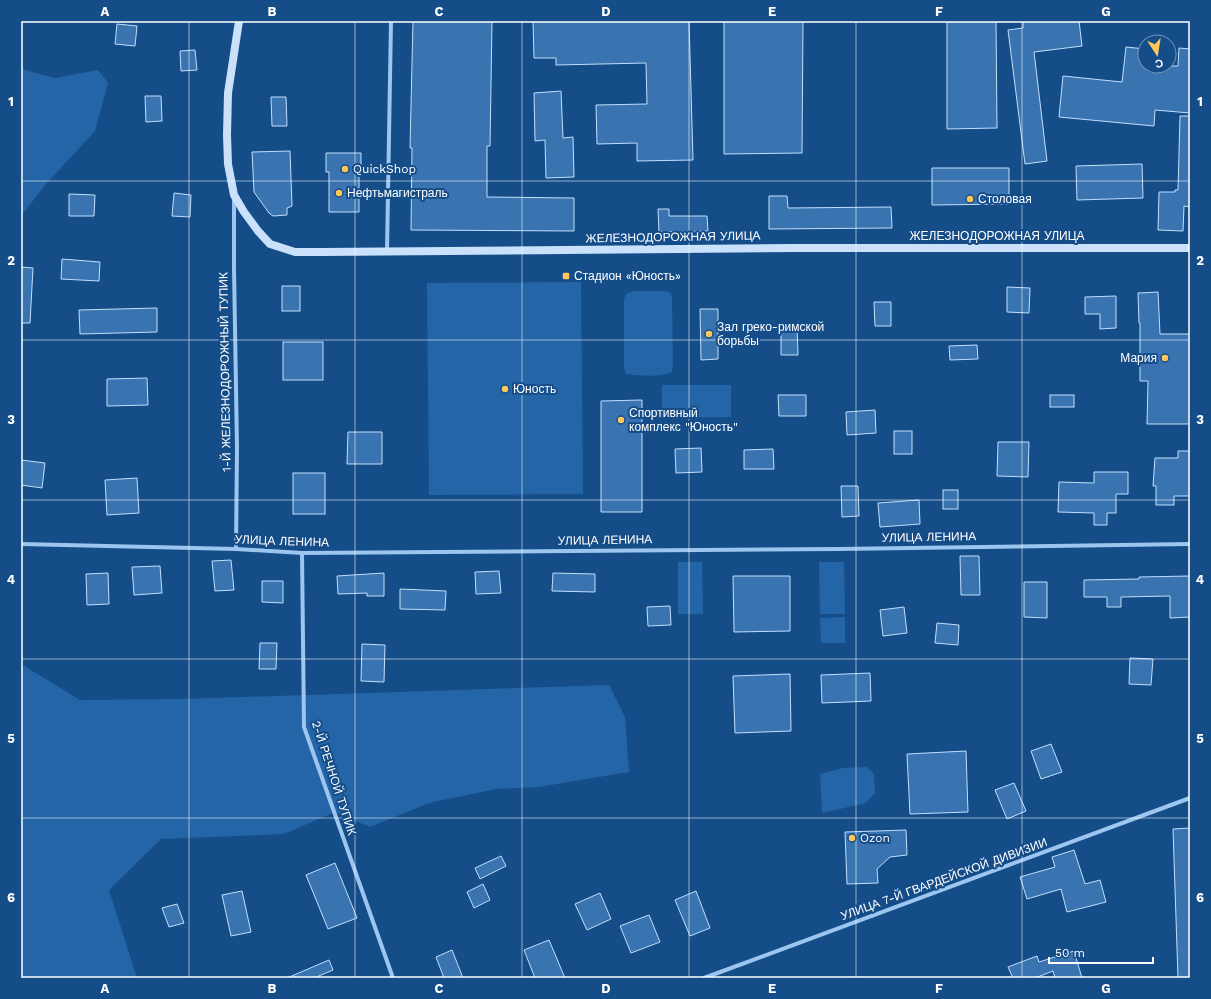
<svg xmlns="http://www.w3.org/2000/svg" width="1211" height="999" font-family="'Work Sans',sans-serif">
<style>
.green{fill:#2465a7}
.building{fill:#3974b1;stroke:#c2dffb}
.lines{fill:none;stroke-linecap:round;stroke-linejoin:round}
.minor{stroke:#9cc6ef;stroke-width:4}
.secondary{stroke:#c9e1fa;stroke-width:8}
.grid{fill:none;stroke:#fff;stroke-width:1;stroke-opacity:0.55}
.poi-dot{fill:#ffc75a;stroke:#154d89;stroke-width:1.5}
.labels{text-anchor:middle;dominant-baseline:central;stroke-width:4;stroke-linejoin:round;paint-order:stroke}
.poi-label{font-size:12px;fill:#fff;stroke:#154d89;text-anchor:start}
.street-label{font-size:12px;fill:#fff;stroke:#154d89}
.neatline{fill:none;stroke:#fff;stroke-width:1.5}
.grid-label{font-size:13px;text-anchor:middle;font-weight:bold;fill:#fff}
</style>
<rect width="100%" height="100%" fill="#154d89"/>
<g class="green">
<polygon points="21,66 25,70 55,78 98,70 108,83 95,131 46,184 21,216"/>
<polygon points="581,282 583,494 429,495 427,283"/>
<path d="M633 291H665L671 293 672 298 673 368 671 373C657 377 640 376 626 374L624 368V299L626 294Z"/>
<polygon points="662,385 731,385 731,417 662,418"/>
<polygon points="678,562 702,562 703,614 678,614"/>
<polygon points="819,562 844,562 845,614 820,614"/>
<polygon points="845,617 845,643 821,643 820,618"/>
<polygon points="21,664 80,700 182,699 609,685 625,717 629,772 539,787 496,789 429,803 370,827 335,812 284,834 161,839 109,890 137,978 21,978"/>
<polygon points="866,767 874,774 875,793 866,803 822,813 820,774 843,768"/>
</g>
<g class="building">
<polygon points="413,21 492,21 490,146 487,146 487,197 574,198 574,231 411,230 412,148 410,148"/>
<polygon points="533,21 689,21 693,160 637,161 637,143 597,144 596,105 647,104 646,63 556,65 556,58 534,58"/>
<polygon points="724,21 803,21 802,153 724,154"/>
<polygon points="947,21 996,21 997,128 947,129"/>
<polygon points="1023,21 1079,21 1082,46 1034,52 1047,161 1025,164 1008,30 1023,28"/>
<polygon points="117,24 137,26 135,46 115,44"/>
<polygon points="1126,47 1145,49 1145,66 1178,66 1179,48 1190,49 1190,113 1155,110 1154,126 1059,117 1063,76 1122,82"/>
<polygon points="195,50 197,70 181,71 180,51"/>
<polygon points="561,91 563,138 573,137 574,177 546,178 545,140 535,141 534,93"/>
<polygon points="145,96 161,96 162,121 146,122"/>
<polygon points="271,97 286,97 287,126 272,126"/>
<polygon points="1180,116 1190,116 1190,207 1184,206 1183,231 1158,230 1159,192 1175,192 1175,190 1178,190"/>
<polygon points="290,151 292,206 287,208 287,215 273,216 269,213 254,192 252,152"/>
<polygon points="326,153 361,153 361,172 359,172 359,212 329,212 329,172 326,172"/>
<polygon points="1142,164 1143,198 1077,200 1076,166"/>
<polygon points="932,168 1009,168 1009,204 932,205"/>
<polygon points="174,193 191,195 190,217 172,216"/>
<polygon points="69,194 95,195 94,216 69,216"/>
<polygon points="769,196 787,196 788,208 891,207 892,228 769,229"/>
<polygon points="658,209 669,209 669,216 707,216 708,231 659,232"/>
<polygon points="62,259 100,262 99,281 61,279"/>
<polygon points="21,267 33,268 30,323 21,323"/>
<rect x="282" y="286" width="18" height="25"/>
<polygon points="1007,287 1030,288 1029,313 1007,312"/>
<polygon points="1158,292 1160,334 1190,334 1190,424 1147,424 1148,381 1140,381 1140,323 1139,323 1138,293"/>
<polygon points="1116,296 1116,328 1100,329 1100,314 1085,314 1085,297"/>
<polygon points="874,302 891,302 891,326 875,326"/>
<polygon points="157,308 157,332 80,334 79,310"/>
<polygon points="700,309 718,309 718,359 701,360"/>
<polygon points="781,324 797,324 798,355 781,355"/>
<rect x="283" y="342" width="40" height="38"/>
<polygon points="977,345 978,359 950,360 949,346"/>
<polygon points="147,378 148,405 107,406 107,379"/>
<polygon points="778,395 806,395 806,416 779,416"/>
<rect x="1050" y="395" width="24" height="12"/>
<polygon points="642,400 642,512 601,512 601,401"/>
<polygon points="875,410 876,433 847,435 846,412"/>
<rect x="894" y="431" width="18" height="23"/>
<polygon points="348,432 382,432 382,464 347,464"/>
<polygon points="998,442 1029,442 1028,477 997,476"/>
<polygon points="701,448 702,472 676,473 675,449"/>
<polygon points="773,449 774,469 744,469 744,450"/>
<polygon points="1178,451 1190,451 1190,496 1174,496 1174,505 1156,505 1156,486 1153,486 1155,458 1178,458"/>
<polygon points="21,460 45,463 42,488 21,485"/>
<polygon points="1094,472 1128,472 1128,494 1116,494 1116,513 1107,513 1107,525 1094,525 1094,513 1058,512 1059,482 1094,483"/>
<rect x="293" y="473" width="32" height="41"/>
<polygon points="137,478 139,513 107,515 105,480"/>
<polygon points="841,486 858,486 859,516 842,517"/>
<rect x="943" y="490" width="15" height="19"/>
<polygon points="919,500 920,524 880,527 878,503"/>
<polygon points="960,556 979,556 980,595 961,595"/>
<polygon points="231,560 234,590 215,591 212,561"/>
<polygon points="160,566 162,593 134,595 132,567"/>
<polygon points="499,571 501,593 476,594 475,572"/>
<polygon points="108,573 109,604 87,605 86,574"/>
<polygon points="384,573 384,596 367,596 367,593 338,594 337,576"/>
<polygon points="553,573 595,574 595,592 552,591"/>
<polygon points="733,576 790,576 790,631 734,632"/>
<polygon points="1190,576 1190,617 1170,618 1170,596 1121,597 1121,607 1107,607 1107,597 1084,597 1084,580 1139,579 1139,577"/>
<polygon points="262,581 283,581 283,603 262,602"/>
<polygon points="1024,582 1047,582 1047,618 1024,617"/>
<polygon points="400,589 446,591 445,610 400,609"/>
<polygon points="670,606 671,625 648,626 647,607"/>
<polygon points="904,607 907,633 883,636 880,610"/>
<polygon points="937,623 959,625 958,645 935,643"/>
<polygon points="260,643 277,643 276,669 259,669"/>
<polygon points="362,644 385,645 384,682 361,681"/>
<polygon points="1130,658 1153,659 1151,685 1129,684"/>
<polygon points="870,673 871,701 822,703 821,675"/>
<polygon points="790,674 791,731 735,733 733,676"/>
<polygon points="1051,744 1062,772 1041,779 1031,751"/>
<polygon points="966,751 968,812 910,814 907,754"/>
<polygon points="1014,783 1026,811 1007,819 995,790"/>
<polygon points="1190,828 1190,978 1178,978 1173,829"/>
<polygon points="906,830 907,855 890,857 877,869 878,883 847,884 845,832"/>
<polygon points="1074,850 1085,884 1100,880 1106,902 1067,912 1061,889 1027,899 1020,877 1055,867 1052,857"/>
<polygon points="501,856 506,866 480,879 475,868"/>
<polygon points="335,863 357,918 328,929 306,875"/>
<polygon points="483,884 490,900 474,908 467,892"/>
<polygon points="242,891 251,932 231,936 222,895"/>
<polygon points="696,891 710,928 690,936 675,900"/>
<polygon points="600,893 611,919 587,930 575,904"/>
<polygon points="177,904 184,923 169,927 162,908"/>
<polygon points="649,915 660,942 631,953 620,926"/>
<polygon points="549,940 565,978 535,978 524,950"/>
<polygon points="452,950 463,978 444,978 436,957"/>
<polygon points="1074,951 1082,978 1055,978 1053,971 1035,978 1013,978 1008,967 1037,956 1039,962"/>
<polygon points="329,960 333,970 314,978 287,978"/>
</g>
<g class="lines">
<g class="minor">
<polyline points="234,198 234,268 237,448 236,549"/>
<polyline points="387,251 391,21"/>
<polyline points="21,544 236,549 302,553 838,549 1190,544"/>
<polyline points="302,553 304,727 393,978"/>
<polyline points="704,978 1190,798"/>
</g>
<polyline class="secondary" points="239,21 228,93 227,135 228,164 234,195 244,212 258,231 270,244 295,252 322,252 794,248 1190,248"/>
</g>
<path class="grid" d="M189 21V978M355 21V978M522 21V978M689 21V978M856 21V978M1022 21V978M21 181H1190M21 340H1190M21 500H1190M21 659H1190M21 818H1190"/>
<g class="poi-dot">
<circle cx="345" cy="169" r="4"/>
<circle cx="339" cy="193" r="4"/>
<circle cx="970" cy="199" r="4"/>
<rect x="562" y="272" width="8" height="8" rx="2"/>
<circle cx="709" cy="334" r="4"/>
<circle cx="1165" cy="358" r="4"/>
<circle cx="505" cy="389" r="4"/>
<circle cx="621" cy="420" r="4"/>
<circle cx="852" cy="838" r="4"/>
</g>
<g class="labels">
<g class="poi-label">
<text x="353" y="169">QuickShop</text>
<text x="347" y="193">Нефтьмагистраль</text>
<text x="978" y="199">Столовая</text>
<text x="574" y="276">Стадион «Юность»</text>
<text x="717" y="327">Зал греко-римской<tspan x="717" dy="14">борьбы</tspan></text>
<text x="1157" y="358" text-anchor="end">Мария</text>
<text x="513" y="389">Юность</text>
<text x="629" y="413">Спортивный<tspan x="629" dy="14">комплекс "Юность"</tspan></text>
<text x="860" y="838">Ozon</text>
</g>
<g class="street-label">
<text x="997" y="236">ЖЕЛЕЗНОДОРОЖНАЯ УЛИЦА</text>
<text transform="translate(673 237) rotate(-1)">ЖЕЛЕЗНОДОРОЖНАЯ УЛИЦА</text>
<text transform="translate(225 372) rotate(-91)">1-Й ЖЕЛЕЗНОДОРОЖНЫЙ ТУПИК</text>
<text transform="translate(929 537) rotate(-1)">УЛИЦА ЛЕНИНА</text>
<text transform="translate(605 540) rotate(-1)">УЛИЦА ЛЕНИНА</text>
<text transform="translate(282 541) rotate(2)">УЛИЦА ЛЕНИНА</text>
<text transform="translate(334 778) rotate(72)">2-Й РЕЧНОЙ ТУПИК</text>
<text transform="translate(944 879) rotate(-20)">УЛИЦА 7-Й ГВАРДЕЙСКОЙ ДИВИЗИИ</text>
</g>
</g>
<rect width="1211" height="999" fill="none" stroke="#154d89" stroke-width="44"/>
<g transform="translate(1157 54) rotate(168)"><circle r="19" fill="#154d89" stroke="#7394b8"/>
<path d="M0-3L7 15L0 10L-7 15Z" fill="#ffc75a"/>
<text y="-6" font-size="11" font-weight="bold" text-anchor="middle" fill="#ffffff">С</text>
</g>
<path d="M1049 957v6h104v-6" fill="none" stroke="#ffffff" stroke-width="2"/>
<text x="1055" y="957" font-size="12" fill="#ffffff" stroke="#154d89" stroke-width="3" paint-order="stroke">50 m</text>
<rect x="22" y="22" width="1167" height="955" class="neatline"/>
<g class="grid-label">
<text x="105" y="16">A</text>
<text x="272" y="16">B</text>
<text x="439" y="16">C</text>
<text x="606" y="16">D</text>
<text x="772" y="16">E</text>
<text x="939" y="16">F</text>
<text x="1106" y="16">G</text>
<text x="11" y="106">1</text>
<text x="1200" y="106">1</text>
<text x="11" y="265">2</text>
<text x="1200" y="265">2</text>
<text x="11" y="424">3</text>
<text x="1200" y="424">3</text>
<text x="11" y="584">4</text>
<text x="1200" y="584">4</text>
<text x="11" y="743">5</text>
<text x="1200" y="743">5</text>
<text x="11" y="902">6</text>
<text x="1200" y="902">6</text>
<text x="105" y="993">A</text>
<text x="272" y="993">B</text>
<text x="439" y="993">C</text>
<text x="606" y="993">D</text>
<text x="772" y="993">E</text>
<text x="939" y="993">F</text>
<text x="1106" y="993">G</text>
</g>
</svg>
